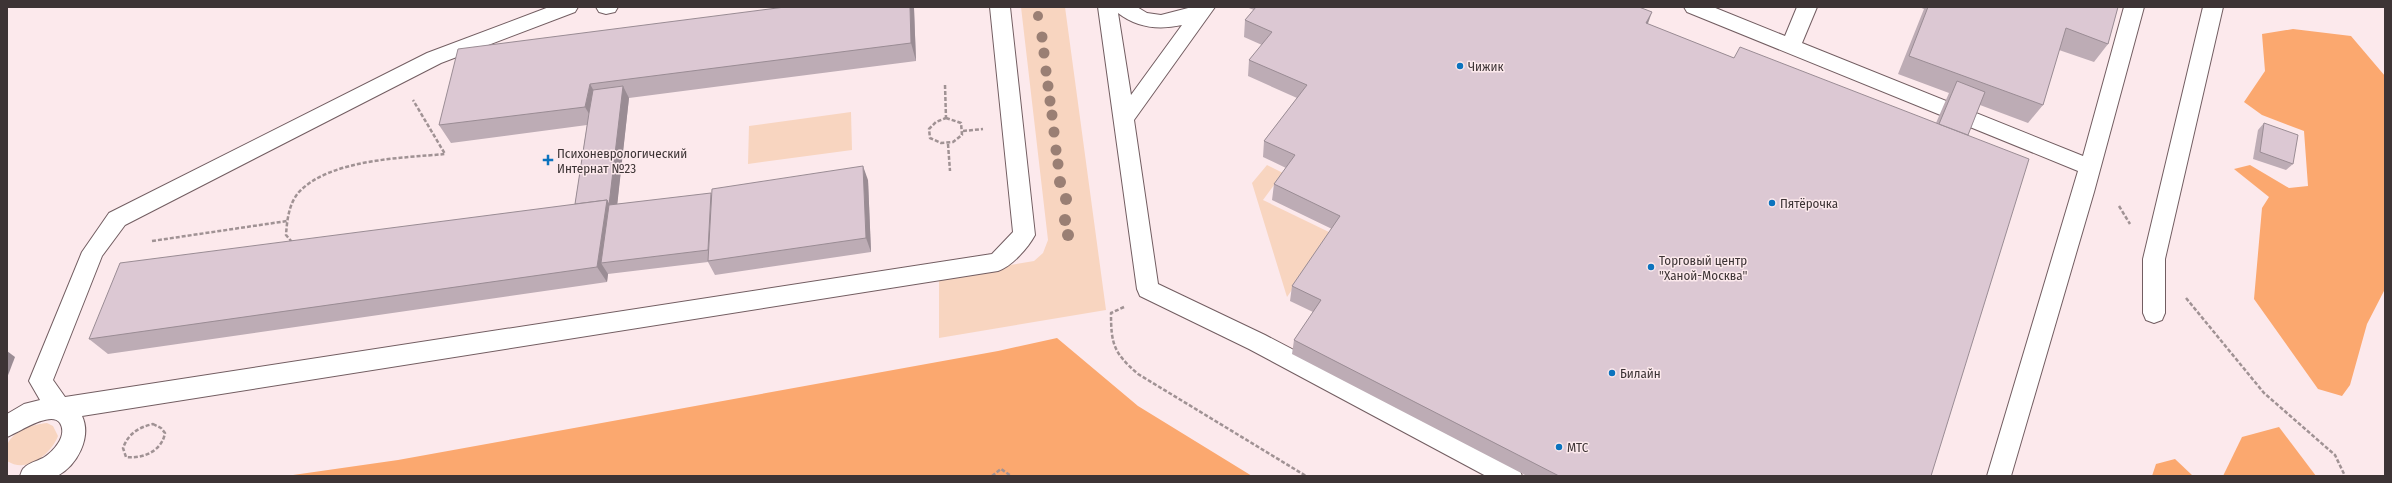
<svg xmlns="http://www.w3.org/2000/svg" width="2392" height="483" font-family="'Fira Sans Condensed',sans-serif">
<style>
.green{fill:#f8d5c0}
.forest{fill:#fba86f}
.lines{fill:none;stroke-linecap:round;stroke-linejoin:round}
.minor-casing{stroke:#725d61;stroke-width:2}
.path{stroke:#a09294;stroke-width:2.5;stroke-dasharray:4 2;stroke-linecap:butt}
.minor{fill:#fff;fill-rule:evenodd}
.tree{fill:#9a7f74}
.wall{fill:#bdacb5}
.shaded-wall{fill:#9a8c94}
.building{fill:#dcc8d3;stroke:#9a8c94}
.poi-dot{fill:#0b73be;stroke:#fce9ec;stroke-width:1.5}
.labels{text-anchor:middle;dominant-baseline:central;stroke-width:3;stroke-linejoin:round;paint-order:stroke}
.poi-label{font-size:13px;fill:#3d3435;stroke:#fce9ec;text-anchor:start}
</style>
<rect width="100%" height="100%" fill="#fce9ec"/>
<g class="green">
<polygon points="1021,7 1065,7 1106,310 939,338 939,277 1034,261 1043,253 1048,240"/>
<polygon points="851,112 852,150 748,164 749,126"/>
<polygon points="1267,165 1283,173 1263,200 1331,233 1287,297 1252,183"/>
<path d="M47 423 53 426 58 436C51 454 27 474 7 461 7 456 6 450 7 446 11 431 34 424 47 423Z"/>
</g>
<g class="forest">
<polygon points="2293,29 2351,36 2385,76 2385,289 2367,324 2350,385 2342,396 2318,389 2254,299 2262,208 2269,197 2234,169 2250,165 2289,188 2308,186 2304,131 2262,115 2244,102 2265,71 2262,34"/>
<polygon points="1057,338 1138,406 1252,476 286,476 398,460 998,351"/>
<polygon points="2279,427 2316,476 2223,476 2242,437"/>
<polygon points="2175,459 2193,476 2152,476 2156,464"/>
</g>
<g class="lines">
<g class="minor-casing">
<g id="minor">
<path d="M549 7H578L575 12 441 63 125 225 102 256 53 380 65 397 992 254 1013 232 990 7H1010L1035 235C1028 248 1012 266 998 271L82 416C92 437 77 466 57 476H20C21 474 22 469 24 468 28 463 37 461 43 458 53 452 68 436 60 423 51 410 18 433 7 437V414L24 404 40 400 29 381 82 252 109 213 427 53Z"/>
<polygon points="596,7 618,7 615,12 606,14 599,12"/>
<path d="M1098 7H1137L1147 13 1161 15 1192 7H1215L1134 120 1158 284 1265 335 1519 468 1522 476H1486L1249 349 1140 296 1137 289ZM1118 13C1137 28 1159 30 1182 25L1131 95Z"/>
<polygon points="1684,7 1713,7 1785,36 1797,7 1817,7 1802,43 2083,156 2124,7 2144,7 2094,192 2011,476 1987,476 2078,171 1687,12"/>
<polygon points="2203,7 2223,7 2165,259 2165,313 2162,320 2154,323 2146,320 2143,313 2143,259"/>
</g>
</g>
<g class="path">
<polyline points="945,85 946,118"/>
<polygon points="946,118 961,123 962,135 953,142 941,143 930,138 929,129 936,122"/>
<polyline points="963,131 983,129"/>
<polyline points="948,144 950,171"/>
<polyline points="2119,206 2130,224"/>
<polyline points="152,241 287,221"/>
<path d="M292 242 286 235C287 220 289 203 299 192 330 159 403 158 445 154L413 100"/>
<polyline points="2186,298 2264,393 2335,455 2345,476"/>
<path d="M1124 307 1111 313C1111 345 1114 353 1138 374L1306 476"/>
<path d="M153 424 161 428 165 433C162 451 143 459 126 457L123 448C128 434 139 427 153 424Z"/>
<polyline points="992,476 1001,469 1011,476"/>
</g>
<use href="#minor" class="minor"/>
</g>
<g class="tree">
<circle cx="1038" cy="16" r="5"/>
<circle cx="1042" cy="37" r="5.5"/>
<circle cx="1044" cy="53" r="5.5"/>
<circle cx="1046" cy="71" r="5.5"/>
<circle cx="1048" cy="86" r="5.5"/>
<circle cx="1050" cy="101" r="5.5"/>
<circle cx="1052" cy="115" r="5.5"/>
<circle cx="1054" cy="132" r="5.5"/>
<circle cx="1056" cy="150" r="5.5"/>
<circle cx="1058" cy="164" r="5.5"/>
<circle cx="1060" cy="182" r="6"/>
<circle cx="1066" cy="199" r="6"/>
<circle cx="1065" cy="220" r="6"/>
<circle cx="1068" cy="235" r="6"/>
</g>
<g class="wall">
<polygon points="785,7 914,7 916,61 629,98 617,204 868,180 871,252 715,275 708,262 608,274 607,282 108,354 89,339 575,204 587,125 451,143 439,125"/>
<polygon points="1246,7 1639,7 1648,24 1734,58 1936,123 1949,93 1898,74 1924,9 1919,7 2118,7 2108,44 2094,62 2059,50 2043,105 2028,123 1980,105 1968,135 1931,476 1527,476 1292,354 1294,340 1313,312 1290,301 1292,286 1332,229 1272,200 1274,184 1286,168 1263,157 1264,141 1297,98 1248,76 1249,60 1262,45 1244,37 1245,20 1254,10"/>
<polygon points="2264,123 2293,164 2286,170 2253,159 2258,130"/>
</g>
<g class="shaded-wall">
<polygon points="910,7 914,7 914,9 916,61 911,43"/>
<polygon points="1652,12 1646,29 1646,23"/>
<polygon points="590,84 600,102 595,124 585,107"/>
<polygon points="623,86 629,98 616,216 601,263 608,274 607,282 597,267"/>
<polygon points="863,166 868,180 871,252 866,238"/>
<polygon points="7,351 15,357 7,378"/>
</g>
<g class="building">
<polygon points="785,7 910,7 911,43 590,84 585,107 439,125 458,49"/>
<polygon points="1256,7 1639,7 1652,12 1646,23 1734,58 1740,47 2029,159 1931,476 1559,476 1294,340 1321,300 1292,286 1340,216 1274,184 1295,155 1264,141 1307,85 1249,60 1272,32 1245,20"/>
<polygon points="1928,7 2118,7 2108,44 2066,28 2043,105 1909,56"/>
<polygon points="1957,81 1985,92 1968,135 1939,124"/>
<polygon points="623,86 609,205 607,200 575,204 589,113 593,90"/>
<polygon points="2264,123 2298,135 2293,164 2260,152"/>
<polygon points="863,166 866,238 708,261 712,189"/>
<polygon points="711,193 708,250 601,263 609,205"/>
<polygon points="607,200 597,267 89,339 120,263"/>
</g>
<g class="poi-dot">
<circle cx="1460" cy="66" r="4"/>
<path d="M546 154h4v4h4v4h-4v4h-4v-4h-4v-4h4z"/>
<circle cx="1772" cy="203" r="4"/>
<circle cx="1651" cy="267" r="4"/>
<circle cx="1612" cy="373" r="4"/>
<circle cx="1559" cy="447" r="4"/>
</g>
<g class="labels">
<g class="poi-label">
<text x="1468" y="66">Чижик</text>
<text x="557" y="153">Психоневрологический<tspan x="557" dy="15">Интернат №23</tspan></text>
<text x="1780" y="203">Пятёрочка</text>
<text x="1659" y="260">Торговый центр<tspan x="1659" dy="15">"Ханой-Москва"</tspan></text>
<text x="1620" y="373">Билайн</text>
<text x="1567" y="447">МТС</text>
</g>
</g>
<rect width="2392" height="483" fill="none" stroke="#3d3435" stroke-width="16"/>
</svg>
